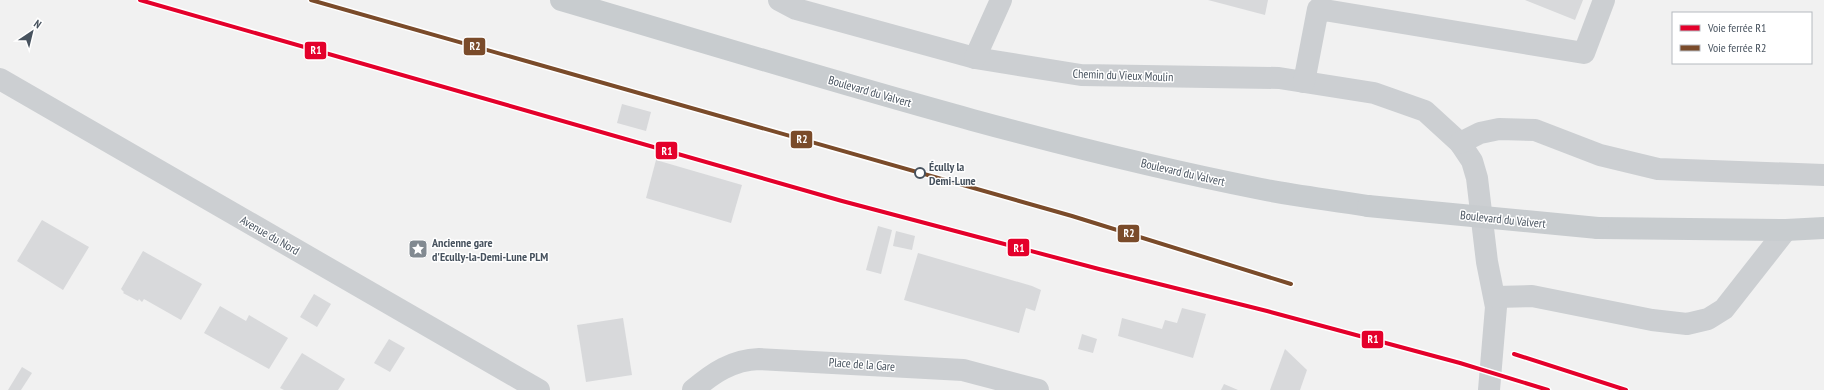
<svg xmlns="http://www.w3.org/2000/svg" width="1824" height="390" font-family="'PT Sans Narrow',sans-serif">
<style>
.building{fill:#d8d9db}
.lines{fill:none;stroke-linecap:round;stroke-linejoin:round}
.minor{stroke:#cccfd2;stroke-width:22}
.major{stroke:#c8cccf;stroke-width:22}
.major-bridge{stroke:#c8cccf;stroke-width:22}
.rail-1-casing{stroke:#fff;stroke-width:7}
.rail-2-casing{stroke:#fff;stroke-width:7}
.rail-1{stroke:#e4002b;stroke-width:4}
.rail-2{stroke:#7a4b2a;stroke-width:4}
.stop-dot{fill:#fff;stroke:#47525e;stroke-width:2}
.labels{text-anchor:middle;dominant-baseline:central;stroke-width:3;stroke-linejoin:round;paint-order:stroke}
.street-label{font-size:12px;fill:#47525e;stroke:#fff}
.stop-label{font-size:12px;font-weight:bold;fill:#47525e;stroke:#fff;text-anchor:start}
.poi-label{font-size:12px;font-weight:bold;fill:#47525e;stroke:#fff;text-anchor:start}
.line-badge{stroke:#fff;stroke-width:1.5}
.badge-label{font-size:11px;text-anchor:middle;font-weight:bold;fill:#fff}
</style>
<rect width="100%" height="100%" fill="#f1f1f1"/>
<g class="building">
<polygon points="1208,0 1268,0 1265,15"/>
<polygon points="1525,0 1583,0 1575,20"/>
<polygon points="622,104 651,112 646,131 617,123"/>
<polygon points="656,160 742,185 731,223 646,198"/>
<polygon points="42,220 89,247 63,290 17,261"/>
<polygon points="878,226 892,230 881,274 866,270"/>
<polygon points="896,231 915,236 912,250 893,246"/>
<polygon points="143,251 202,284 181,320 144,299 142,302 139,299 138,301 123,293 124,292 121,289"/>
<polygon points="918,253 1032,286 1041,290 1035,311 1026,308 1019,333 904,300"/>
<polygon points="314,294 331,304 317,327 300,317"/>
<polygon points="220,306 246,321 249,315 288,338 269,369 204,333"/>
<polygon points="1182,308 1206,314 1193,358 1118,336 1122,318 1162,329 1165,320 1177,323"/>
<polygon points="623,318 632,375 586,382 577,325"/>
<polygon points="1082,334 1097,339 1093,353 1078,349"/>
<polygon points="389,339 405,348 390,372 374,363"/>
<polygon points="1285,349 1307,370 1300,390 1270,390"/>
<polygon points="302,353 345,379 338,390 284,390 280,388"/>
<polygon points="22,367 32,373 21,390 8,390"/>
<polygon points="1224,384 1238,390 1221,390"/>
</g>
<g class="lines">
<g class="minor">
<polyline points="779,0 796,9 975,58 1081,75 1279,78 1374,93 1425,111 1460,143 1472,161 1477,178 1487,262 1496,307 1489,390"/>
<polyline points="975,58 1001,0"/>
<polyline points="0,79 539,390"/>
<polyline points="1304,82 1318,9 1584,53 1604,0"/>
<polyline points="1460,143 1480,133 1499,129 1535,130 1600,155 1658,169 1824,175"/>
<polyline points="1496,297 1532,296 1652,320 1687,324 1708,319 1724,309 1786,230"/>
<path d="M693 390C713 373 732 360 759 359L963 370 1038 390"/>
</g>
<g class="major">
<path d="M561 0C793 68 1024 142 1261 189 1296 196 1332 200 1368 206"/>
<polyline points="1598,228 1786,230 1824,228"/>
</g>
<polyline class="major-bridge" points="1368,206 1598,228"/>
<g class="rail-1-casing">
<g id="rail-1">
<polyline points="140,0 842,201 1099,269 1267,311 1460,363 1548,390"/>
<polyline points="1514,354 1626,390"/>
</g>
</g>
<g class="rail-2-casing">
<polyline id="rail-2" points="311,0 1072,216 1291,284"/>
</g>
<use href="#rail-1" class="rail-1"/>
<use href="#rail-2" class="rail-2"/>
</g>
<defs>
<g id="sight-square" transform="scale(1)"><rect x="-9" y="-9" width="18" height="18" rx="4" fill="#828a91" stroke="#fff"/><path d="M0-6L1.8-2.2L6-1.7L2.9 1.2L3.7 5.4L0 3.3L-3.7 5.4L-2.9 1.2L-6-1.7L-1.8-2.2Z" fill="#fff"/></g>
</defs>
<g fill-rule="evenodd">
<use href="#sight-square" x="418" y="249"/>
</g>
<circle class="stop-dot" cx="920" cy="173" r="5"/>
<g class="labels">
<g class="street-label">
<text transform="translate(1123 75) rotate(2)">Chemin du Vieux Moulin</text>
<text transform="translate(870 91) rotate(16)">Boulevard du Valvert</text>
<text transform="translate(1183 172) rotate(13)">Boulevard du Valvert</text>
<text transform="translate(1503 219) rotate(6)">Boulevard du Valvert</text>
<text transform="translate(270 235) rotate(30)">Avenue du Nord</text>
<text transform="translate(862 364) rotate(4)">Place de la Gare</text>
</g>
<g class="stop-label">
<text x="929" y="166">Écully la<tspan x="929" dy="14">Demi-Lune</tspan></text>
</g>
<g class="poi-label">
<text x="432" y="242">Ancienne gare<tspan x="432" dy="14">d'Ecully-la-Demi-Lune PLM</tspan></text>
</g>
</g>
<g class="line-badge">
<rect x="463" y="37" width="23" height="19" rx="4" fill="#7a4b2a"/>
<rect x="304" y="41" width="23" height="19" rx="4" fill="#e4002b"/>
<rect x="790" y="130" width="23" height="19" rx="4" fill="#7a4b2a"/>
<rect x="655" y="141" width="23" height="19" rx="4" fill="#e4002b"/>
<rect x="1117" y="224" width="23" height="19" rx="4" fill="#7a4b2a"/>
<rect x="1007" y="238" width="23" height="19" rx="4" fill="#e4002b"/>
<rect x="1361" y="330" width="23" height="19" rx="4" fill="#e4002b"/>
</g>
<g class="badge-label">
<text x="475" y="50">R2</text>
<text x="316" y="54">R1</text>
<text x="802" y="143">R2</text>
<text x="667" y="155">R1</text>
<text x="1129" y="237">R2</text>
<text x="1019" y="252">R1</text>
<text x="1373" y="343">R1</text>
</g>
<rect x="1672" y="12" width="140" height="52" fill="#ffffff" stroke="#b5babf"/>
<rect x="1680" y="25" width="20" height="6" fill="#e4002b" stroke="#b5babf"/>
<text x="1708" y="32" font-size="12" fill="#47525e">Voie ferrée R1</text>
<rect x="1680" y="45" width="20" height="6" fill="#7a4b2a" stroke="#b5babf"/>
<text x="1708" y="52" font-size="12" fill="#47525e">Voie ferrée R2</text>
<g transform="translate(32 32) rotate(35)" stroke="#ffffff" stroke-width="3" paint-order="stroke">
<path d="M0-3L7 15L0 10L-7 15Z" fill="#47525e"/>
<text y="-6" font-size="11" font-weight="bold" text-anchor="middle" fill="#47525e">N</text>
</g>
</svg>
